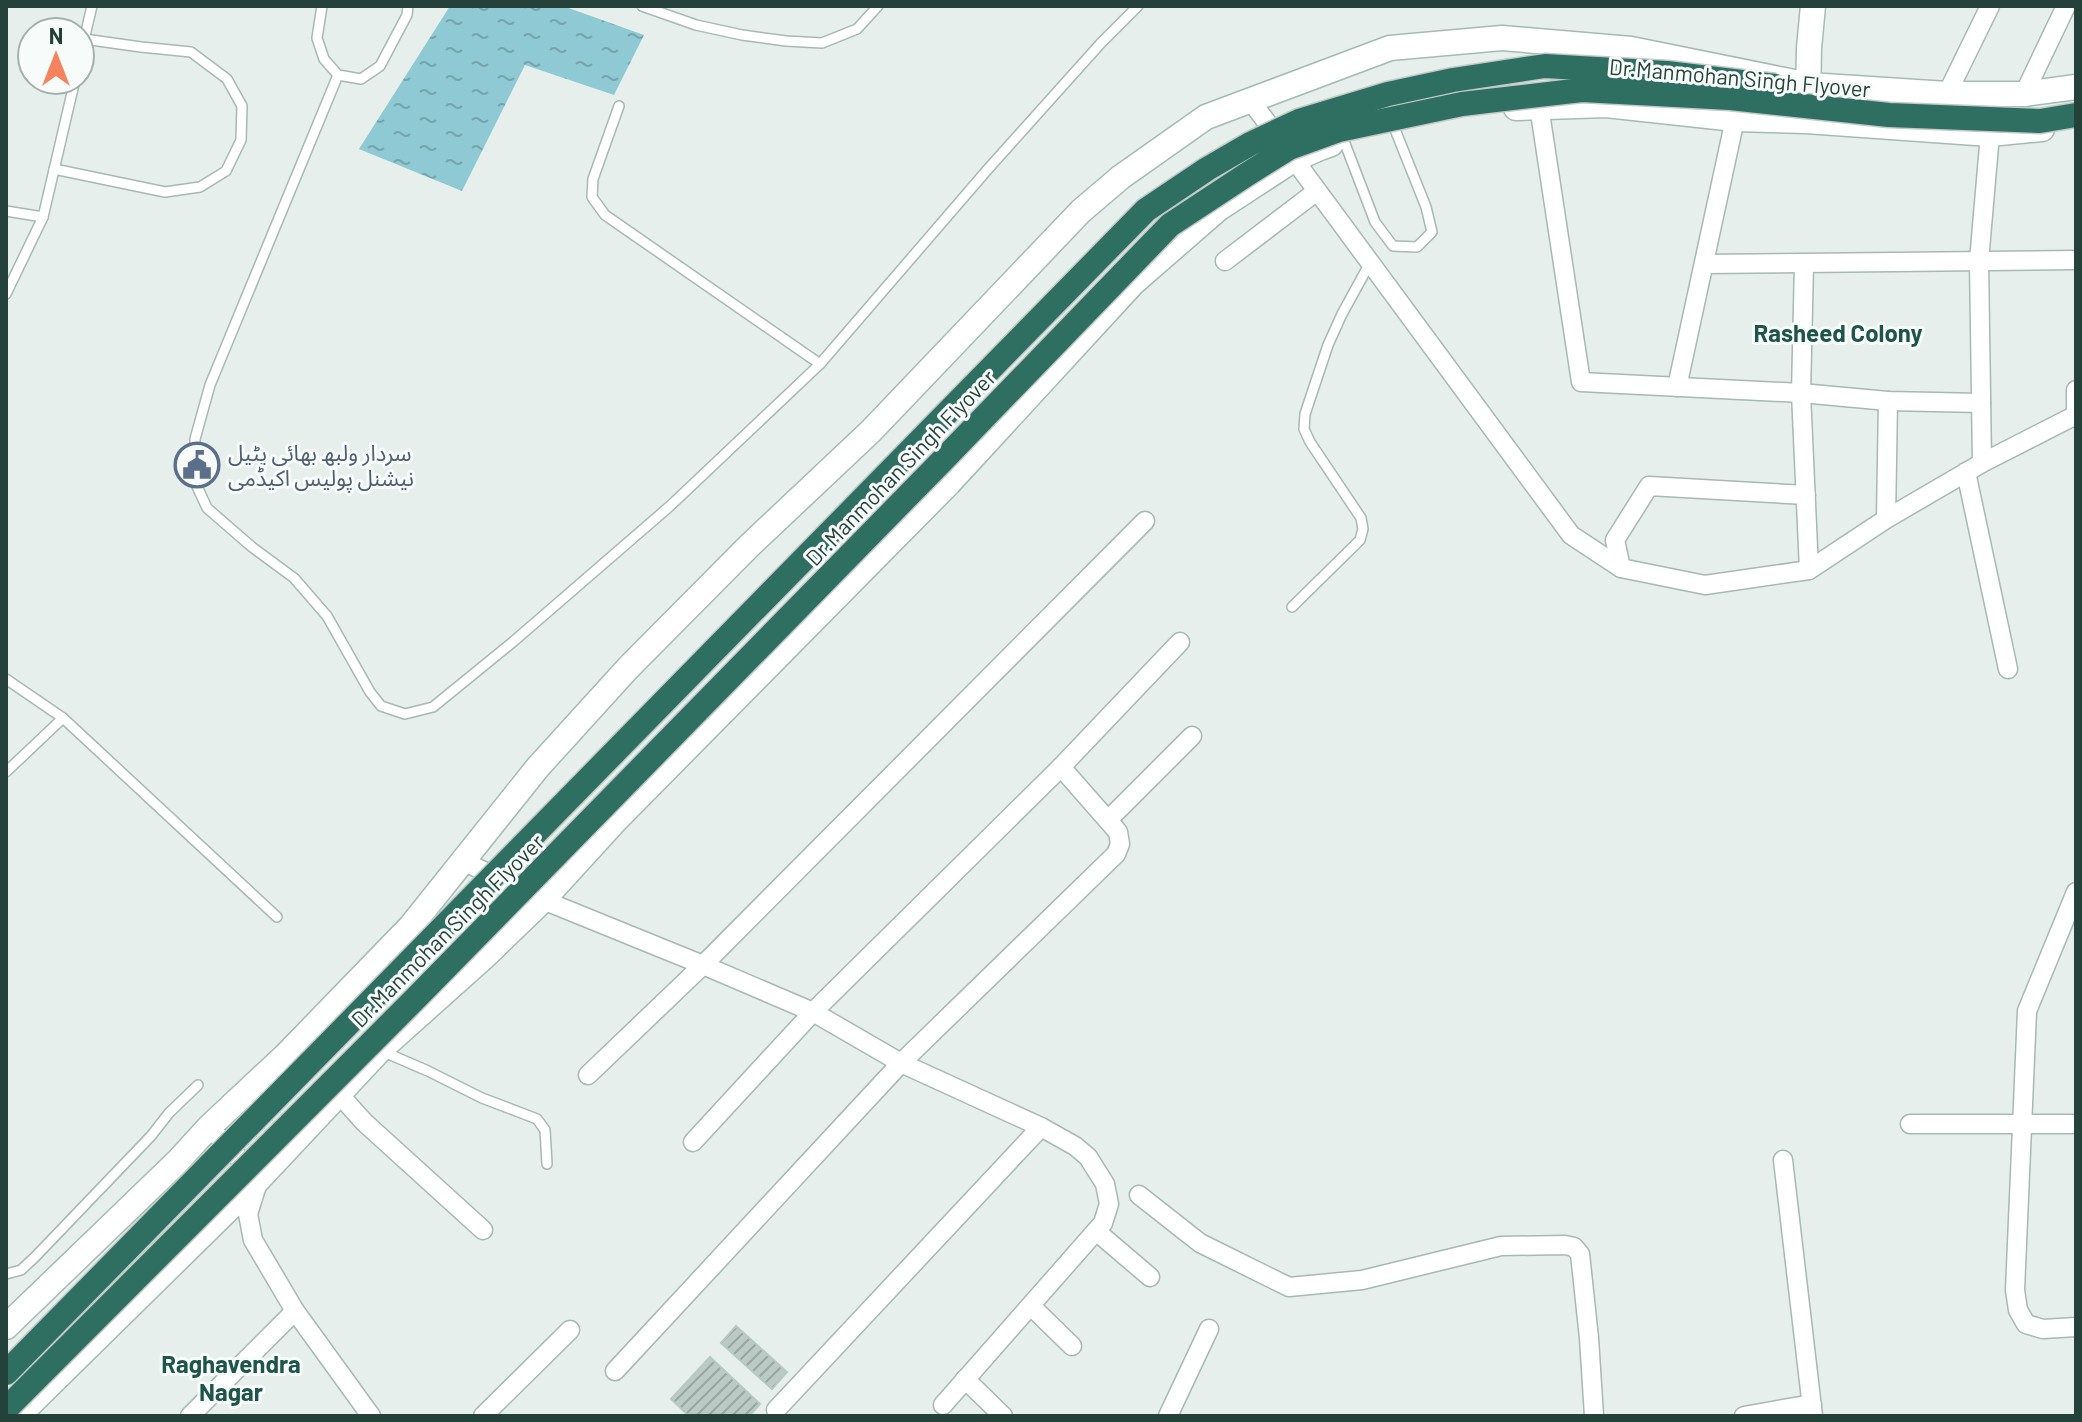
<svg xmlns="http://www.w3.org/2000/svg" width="2082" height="1422" font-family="Barlow,'Noto Sans Arabic',sans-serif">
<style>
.water{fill:url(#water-ripples)}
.building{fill:url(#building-hatch);stroke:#b8c9c2;stroke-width:2}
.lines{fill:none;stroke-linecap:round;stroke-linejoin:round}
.lane-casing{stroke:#a8b8b2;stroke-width:12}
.street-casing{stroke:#a8b8b2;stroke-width:21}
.secondary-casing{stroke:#a4bbb3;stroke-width:27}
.lane{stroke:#fff;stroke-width:9}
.street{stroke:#fff;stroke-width:18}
.secondary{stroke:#fff;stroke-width:24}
.highway-bridge-casing{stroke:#c2cac8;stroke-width:27;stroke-linecap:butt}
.highway-bridge{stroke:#2f6f62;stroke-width:24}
.labels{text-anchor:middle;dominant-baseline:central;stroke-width:6;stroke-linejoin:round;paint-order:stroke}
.street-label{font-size:22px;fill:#24423a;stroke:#f7fbf9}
.service-label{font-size:22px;fill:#4e5e75;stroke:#f7fbf9;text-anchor:start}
.neighbourhood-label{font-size:24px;font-weight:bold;fill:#1f5548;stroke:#f7fbf9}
</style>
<defs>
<pattern id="water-ripples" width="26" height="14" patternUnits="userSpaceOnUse" patternTransform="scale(2)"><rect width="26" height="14" fill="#8ec9d4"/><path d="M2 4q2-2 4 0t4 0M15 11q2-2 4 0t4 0" fill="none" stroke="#74a5ad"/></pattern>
<pattern id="building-hatch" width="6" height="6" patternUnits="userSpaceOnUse" patternTransform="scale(2)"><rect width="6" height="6" fill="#bbcac4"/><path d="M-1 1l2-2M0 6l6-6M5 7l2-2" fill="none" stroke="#98a6a0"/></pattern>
</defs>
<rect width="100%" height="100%" fill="#e6efeb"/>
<polygon class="water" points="450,6 563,6 644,35 614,95 525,65 462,191 359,149"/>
<g class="building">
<polygon points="736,1326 787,1372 772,1389 721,1343"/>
<polygon points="710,1357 760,1404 749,1416 689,1416 671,1399"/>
</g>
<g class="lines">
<g class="lane-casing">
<g id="lane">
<polyline points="322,6 317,38 324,59 338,75 361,79 380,66 407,15 408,6"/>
<polyline points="642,6 696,25 742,35 786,41 822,43 857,29 878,6"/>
<polyline points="80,57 92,6"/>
<polyline points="338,75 210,385 195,439 195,482 207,508 252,547 294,578 327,616 370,692 381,706 405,714 433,707 514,641 670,506 820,364 988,169 1101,43 1138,6"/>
<polyline points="619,106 593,179 592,197 605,215 820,364"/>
<polyline points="1344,141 1375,222 1393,246 1417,247 1432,232 1426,207 1394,127"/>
<polyline points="54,169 165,192 200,187 226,171 241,140 242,106 227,79 191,52 141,47 84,39"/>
<polyline points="6,211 43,217"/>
<polyline points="6,294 43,217 75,80"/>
<polyline points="1292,607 1360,540 1363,529 1361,518 1310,442 1304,429 1305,414 1328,345 1342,314 1370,263"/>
<polyline points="6,679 63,718"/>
<polyline points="6,772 63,718 277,917"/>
<polyline points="384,1052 428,1071 482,1098 537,1119 545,1130 547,1164"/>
<polyline points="6,1274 21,1270 35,1257 151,1136 169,1113 198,1085"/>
</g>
</g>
<g class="street-casing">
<g id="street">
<polyline points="1947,94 1990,6"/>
<polyline points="2024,94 2066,6"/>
<polyline points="1251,101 1571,535 1621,568 1705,585 1809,570 1886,519 1982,463 2076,415"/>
<polyline points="1539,106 1581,382 1801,393 1888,401 1981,403"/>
<polyline points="1225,261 1317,191"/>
<polyline points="1705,264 2076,260"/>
<polyline points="1804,264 1801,393 1809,570"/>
<polyline points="1677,387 1735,119"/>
<polyline points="2076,415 2076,390"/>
<polyline points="1982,463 1979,261 1990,134"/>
<polyline points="1966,472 2008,669"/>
<polyline points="1886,519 1888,401"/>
<polyline points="1621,568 1615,540 1649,486 1806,495"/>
<polyline points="1108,820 1192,736"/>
<polyline points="463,861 543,900 703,965 813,1012 901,1063 1041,1127 1075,1146 1088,1157 1105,1184 1109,1204 1103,1223 943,1405"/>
<polyline points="2076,892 2027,1011 2015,1290 2018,1310 2026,1324 2043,1329 2076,1327"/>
<polyline points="588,1075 703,965 1145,521"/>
<polyline points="339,1094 364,1122 483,1230"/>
<polyline points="1910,1124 2076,1124"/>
<polyline points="209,1127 259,1179 248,1214 253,1240 295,1311 371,1416"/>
<polyline points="693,1142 813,1012 1061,767 1180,642"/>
<polyline points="1783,1160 1813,1416"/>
<polyline points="1139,1195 1200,1243 1289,1287 1362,1280 1501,1246 1565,1245 1574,1247 1580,1254 1589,1338 1594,1416"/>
<polyline points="1096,1231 1150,1277"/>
<polyline points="1031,1306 1072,1346"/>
<polyline points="615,1371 901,1063 1116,854 1120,844 1118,832 1061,767"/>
<polyline points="965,1379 1003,1416"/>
<polyline points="776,1410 1041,1127"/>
<polyline points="190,1416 295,1311"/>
<polyline points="483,1416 570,1330"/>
<polyline points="1168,1416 1209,1329"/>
<polyline points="1744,1416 1812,1404"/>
</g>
</g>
<g class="secondary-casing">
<g id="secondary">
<polyline points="1808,99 1809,48 1813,6"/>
<polyline points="1516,108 1606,105 1735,119 1806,121 1990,134 2042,129"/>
<polyline points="6,1327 177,1162 209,1127 286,1055 411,926 538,767 628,668 749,546 871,431 1081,211 1121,177 1206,117 1390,48 1502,38 1631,49 1809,85 1947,94 2024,94 2076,87"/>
<polyline points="18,1416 259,1179 380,1050 484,957 543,900 617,819 949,483 1133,283 1218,209 1293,160 1320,148 1331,144"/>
</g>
</g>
<use href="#lane" class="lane"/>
<use href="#street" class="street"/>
<use href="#secondary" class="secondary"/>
<g class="highway-bridge-casing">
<g id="highway-bridge">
<polyline points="6,1373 1146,210 1207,169 1250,144 1299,121 1388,94 1453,80 1545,66 1667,73 1775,86"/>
<polyline points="6,1409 415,999 942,461 1170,225 1246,175 1289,148 1339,130 1462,104 1582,90 1730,98 1889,115 2040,121 2076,115"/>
</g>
</g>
<use href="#highway-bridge" class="highway-bridge"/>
</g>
<defs>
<g id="civic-ring" transform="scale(2.3)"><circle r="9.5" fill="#f7fbf9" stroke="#5c6f8a" stroke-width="1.5"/><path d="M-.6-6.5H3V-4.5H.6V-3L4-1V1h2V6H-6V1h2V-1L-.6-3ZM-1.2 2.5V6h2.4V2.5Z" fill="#5c6f8a"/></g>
</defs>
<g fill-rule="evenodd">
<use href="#civic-ring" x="197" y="465"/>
</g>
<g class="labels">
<g class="street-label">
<text transform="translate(1740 77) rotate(5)">Dr.Manmohan Singh Flyover</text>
<text transform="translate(900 467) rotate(-46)">Dr.Manmohan Singh Flyover</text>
<text transform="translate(447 930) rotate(-45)">Dr.Manmohan Singh Flyover</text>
</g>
<g class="service-label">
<text x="228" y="452">سردار ولبھ بھائی پٹیل<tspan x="228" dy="25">نیشنل پولیس اکیڈمی</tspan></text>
</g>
<g class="neighbourhood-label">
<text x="1838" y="332">Rasheed Colony</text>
<text x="231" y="1363">Raghavendra<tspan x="231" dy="28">Nagar</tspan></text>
</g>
</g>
<rect width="2082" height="1422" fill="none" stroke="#24423a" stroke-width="16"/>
<g transform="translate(56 56)"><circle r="38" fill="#f7fbf9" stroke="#a3b1ad" stroke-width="2"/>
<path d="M0-6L14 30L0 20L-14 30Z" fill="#f4845f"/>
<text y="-12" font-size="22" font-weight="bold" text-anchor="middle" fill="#24423a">N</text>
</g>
</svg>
